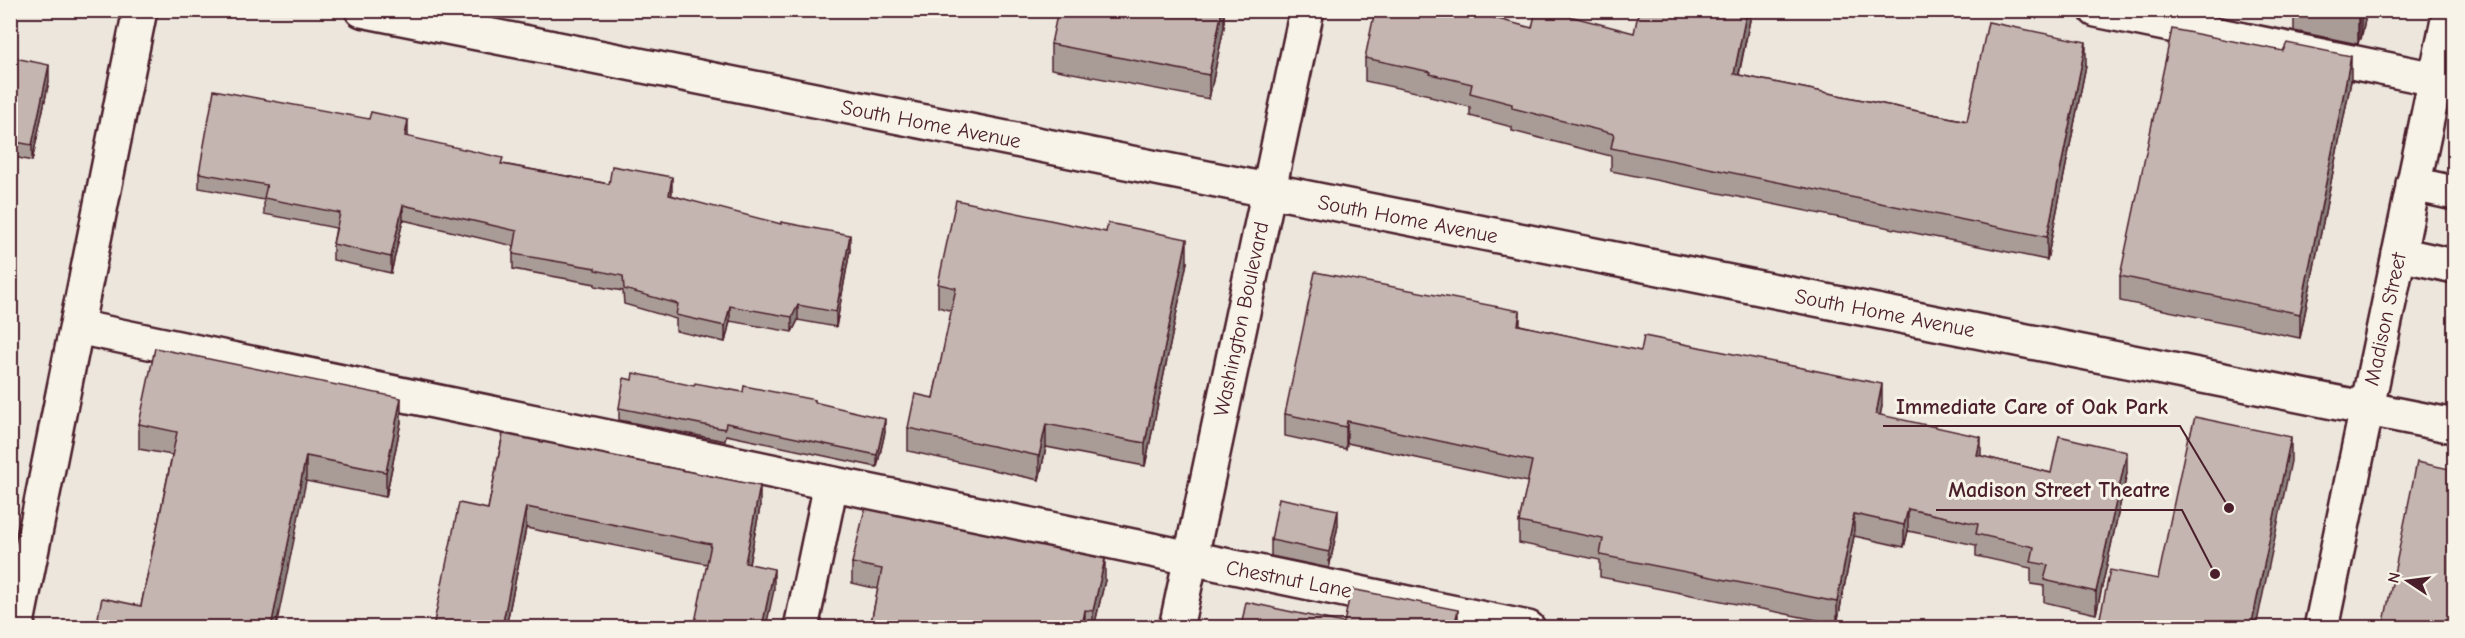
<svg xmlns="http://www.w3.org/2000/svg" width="2465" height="638" font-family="'Comic Neue',sans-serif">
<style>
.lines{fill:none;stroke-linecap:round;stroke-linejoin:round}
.minor-casing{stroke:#4a1f2b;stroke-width:38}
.major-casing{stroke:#4a1f2b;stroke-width:38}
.minor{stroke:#f7f3e8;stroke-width:33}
.major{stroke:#f7f3e8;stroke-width:33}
.wall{fill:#a99c97;stroke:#4a1f2b;stroke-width:1.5}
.shaded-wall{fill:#897f7b;stroke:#4a1f2b;stroke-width:1.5}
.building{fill:#c4b5b0;stroke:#4a1f2b;stroke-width:1.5}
.labels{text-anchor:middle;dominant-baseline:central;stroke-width:6;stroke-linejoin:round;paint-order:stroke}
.street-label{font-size:21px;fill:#4a1f2b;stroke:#f7f3e8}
.leader{fill:none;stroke:#4a1f2b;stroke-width:2}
.callout-dot{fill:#4a1f2b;stroke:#f7f3e8;stroke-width:2}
.callout-label{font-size:22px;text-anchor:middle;font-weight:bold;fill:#4a1f2b;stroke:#f7f3e8;stroke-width:6;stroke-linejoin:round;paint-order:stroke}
</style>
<rect width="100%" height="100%" fill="#ece6dd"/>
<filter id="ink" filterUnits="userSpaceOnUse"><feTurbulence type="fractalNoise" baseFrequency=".0167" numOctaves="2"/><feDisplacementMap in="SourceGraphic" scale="12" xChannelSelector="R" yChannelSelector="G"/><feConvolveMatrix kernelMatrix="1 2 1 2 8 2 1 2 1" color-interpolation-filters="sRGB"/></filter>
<g filter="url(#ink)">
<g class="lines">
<g class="minor-casing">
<g id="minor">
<polyline points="362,10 2454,426"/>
<polyline points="2096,10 2435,79"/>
<polyline points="2413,184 2454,193"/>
<polyline points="2399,254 2454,266"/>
<polyline points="77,327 1528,628"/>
<polyline points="16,628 140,10"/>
<polyline points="801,628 831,484"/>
<polyline points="1176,628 1307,10"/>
</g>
</g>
<g class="major-casing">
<polyline id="major" points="2321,628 2450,10"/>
</g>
<use href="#minor" class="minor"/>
<use href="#major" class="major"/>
</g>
<g class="wall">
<polygon points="923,10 965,10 964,17 944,13 944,15"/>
<polygon points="1224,10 1224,27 1209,99 1051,69 1051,44"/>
<polygon points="1752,10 1739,75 1967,121 2086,65 2047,260 1611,171 1611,156 1512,131 1512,127 1470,116 1470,107 1430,97 1430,95 1365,81 1365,58 1532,28 1634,33"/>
<polygon points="2294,10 2367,10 2361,39 2359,39 2358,44 2294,31"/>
<polygon points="2283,51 2351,81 2300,338 2120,301 2120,276"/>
<polygon points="10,57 49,81 32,161 10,156"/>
<polygon points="369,119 408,137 503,164 609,184 672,192 671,195 850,250 836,327 798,320 792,332 730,321 725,342 676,331 676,319 624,304 623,291 595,286 595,284 513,269 513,254 514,246 403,220 391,273 333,260 333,244 336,228 264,214 264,200 199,188 199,173"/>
<polygon points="1187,262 1145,466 1046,447 1039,480 908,451 908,428 933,398 952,311 938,307 938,284"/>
<polygon points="1520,325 1882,406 1880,415 1981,456 2051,473 2127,473 2096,614 2044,602 2044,586 2031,584 2031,568 1976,556 1976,545 1908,531 1904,547 1854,536 1837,624 1600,577 1600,560 1519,543 1519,522 1528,482 1347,443 1346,449 1285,436 1285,414"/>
<polygon points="694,386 815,402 885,432 877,467 726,435 725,441 619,420 619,408"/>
<polygon points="401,422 386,497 306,481 141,606 172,455 139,449 139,424"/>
<polygon points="503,434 760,507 749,564 774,590 707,564 526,528 506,627 433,627 488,509"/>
<polygon points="1338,525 1329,568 1271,556 1271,540"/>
<polygon points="852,563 1105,580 1094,627 870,627 878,589 852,583"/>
</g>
<g class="shaded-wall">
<polygon points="1222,10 1224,10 1224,27 1209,99 1209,75"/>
<polygon points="1747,10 1752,10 1734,97 1734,74"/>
<polygon points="2361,10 2367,10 2361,39"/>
<polygon points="2359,11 2359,39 2358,44 2358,16"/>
<polygon points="2086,42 2086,65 2047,260 2047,237"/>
<polygon points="2351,56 2351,81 2300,338 2300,314"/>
<polygon points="49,65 49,81 32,161 32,145"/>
<polygon points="408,120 408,136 405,152 405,136"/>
<polygon points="672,177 672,192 669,210 669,195"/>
<polygon points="403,205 403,220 391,273 391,257"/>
<polygon points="850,235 850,250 836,327 836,312"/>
<polygon points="1187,239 1187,262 1145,466 1145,443"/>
<polygon points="798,305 798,320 792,332 792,317"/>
<polygon points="730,306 730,321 725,342 725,326"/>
<polygon points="1520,311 1520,333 1518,325"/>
<polygon points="1882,384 1882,406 1876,436 1876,414"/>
<polygon points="401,398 401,422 386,497 386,472"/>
<polygon points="885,419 885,432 877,467 877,455"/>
<polygon points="1347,421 1347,443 1346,449 1346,427"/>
<polygon points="1046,424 1046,447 1039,480 1039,456"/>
<polygon points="1981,437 1981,459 1977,455"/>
<polygon points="2291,437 2291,461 2256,627 2251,627"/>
<polygon points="2127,452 2127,473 2096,614 2096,592"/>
<polygon points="306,456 306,481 276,627 271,627"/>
<polygon points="760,486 760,507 745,584 745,563"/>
<polygon points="526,507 526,528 506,627 502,627"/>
<polygon points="1908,509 1908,531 1904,547 1904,525"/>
<polygon points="1338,510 1338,525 1329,568 1329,552"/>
<polygon points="1854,514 1854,536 1837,624 1837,602"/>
<polygon points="1105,559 1105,580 1094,627 1093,627 1093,611"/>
<polygon points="774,569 774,590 766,627 762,627"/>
<polygon points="1085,610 1085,627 1082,627"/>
<polygon points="1458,610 1458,627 1454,627"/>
</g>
<g class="building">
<polygon points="1058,10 1222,10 1209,75 1051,44"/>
<polygon points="1375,10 1464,10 1532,28 1536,10 1547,10 1634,33 1639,10 1747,10 1734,74 1967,121 1988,22 2086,42 2047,237 1611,148 1614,134 1512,108 1512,104 1470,93 1472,84 1430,74 1431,72 1365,58"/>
<polygon points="2332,10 2361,10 2359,11 2358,16"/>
<polygon points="2172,29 2283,51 2287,43 2351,56 2300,314 2120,276"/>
<polygon points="10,57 49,65 32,145 10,141"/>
<polygon points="214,90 369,119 371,112 408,120 405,136 503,158 501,164 609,184 612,166 672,177 669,195 781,224 781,222 850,235 836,312 798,305 792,317 730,306 725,326 676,315 678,304 624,289 623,276 595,270 595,268 513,254 517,231 403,205 391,257 333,244 340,213 264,198 267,185 199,173"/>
<polygon points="956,200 1106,232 1108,223 1187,239 1145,443 1046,424 1039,456 908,428 915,394 933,398 956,288 938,284"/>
<polygon points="1315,272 1520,311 1518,325 1641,351 1644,336 1882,384 1876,414 1981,437 1977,455 2051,473 2059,436 2127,452 2096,592 2044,580 2048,565 2031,562 2034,547 1976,534 1978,524 1908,509 1904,525 1854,514 1837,602 1600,555 1603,539 1519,522 1532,461 1347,421 1346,427 1285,414"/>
<polygon points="155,348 401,398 386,472 306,456 271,627 96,627 102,598 141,606 177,432 139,424"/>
<polygon points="633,373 694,386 695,383 743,392 744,386 815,400 814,402 885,419 877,455 726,423 725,429 619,408 624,378 632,380"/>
<polygon points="2195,417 2291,437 2251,627 2098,627 2110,570 2158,579 2188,436 2190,436"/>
<polygon points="503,434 760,486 745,563 774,569 762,627 694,627 711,544 526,507 502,627 433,627 459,503 488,509"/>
<polygon points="2417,462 2454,470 2454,627 2383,627"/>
<polygon points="1279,498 1338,510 1329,552 1271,540"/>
<polygon points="865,509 1105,559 1093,611 1085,610 1082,627 870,627 882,569 852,563"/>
<polygon points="1351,589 1458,610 1454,627 1241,627 1246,602 1344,623"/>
</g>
</g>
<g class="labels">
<g class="street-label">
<text transform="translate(931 124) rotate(11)">South Home Avenue</text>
<text transform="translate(1408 219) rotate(11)">South Home Avenue</text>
<text transform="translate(1885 313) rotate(11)">South Home Avenue</text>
<text transform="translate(1241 319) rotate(-78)">Washington Boulevard</text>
<text transform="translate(2385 319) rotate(-78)">Madison Street</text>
<text transform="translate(1289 579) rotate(11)">Chestnut Lane</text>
</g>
</g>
<path class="leader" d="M2229 508L2180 426H1883M2215 574L2182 510H1936"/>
<g class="callout-dot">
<circle cx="2229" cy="508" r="6"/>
<circle cx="2215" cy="574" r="6"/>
</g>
<g class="callout-label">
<text x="2032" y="414">Immediate Care of Oak Park</text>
<text x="2059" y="497">Madison Street Theatre</text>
</g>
<rect width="2465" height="638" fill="none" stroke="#f7f3e8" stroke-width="36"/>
<rect x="18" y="18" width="2429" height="602" fill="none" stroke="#4a1f2b" stroke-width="2" filter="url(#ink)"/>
<g transform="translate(2408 581) rotate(283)" stroke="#f7f3e8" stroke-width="4.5" paint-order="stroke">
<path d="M0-4.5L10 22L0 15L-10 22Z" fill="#4a1f2b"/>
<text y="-9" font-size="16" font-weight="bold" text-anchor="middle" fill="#4a1f2b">N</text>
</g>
</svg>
